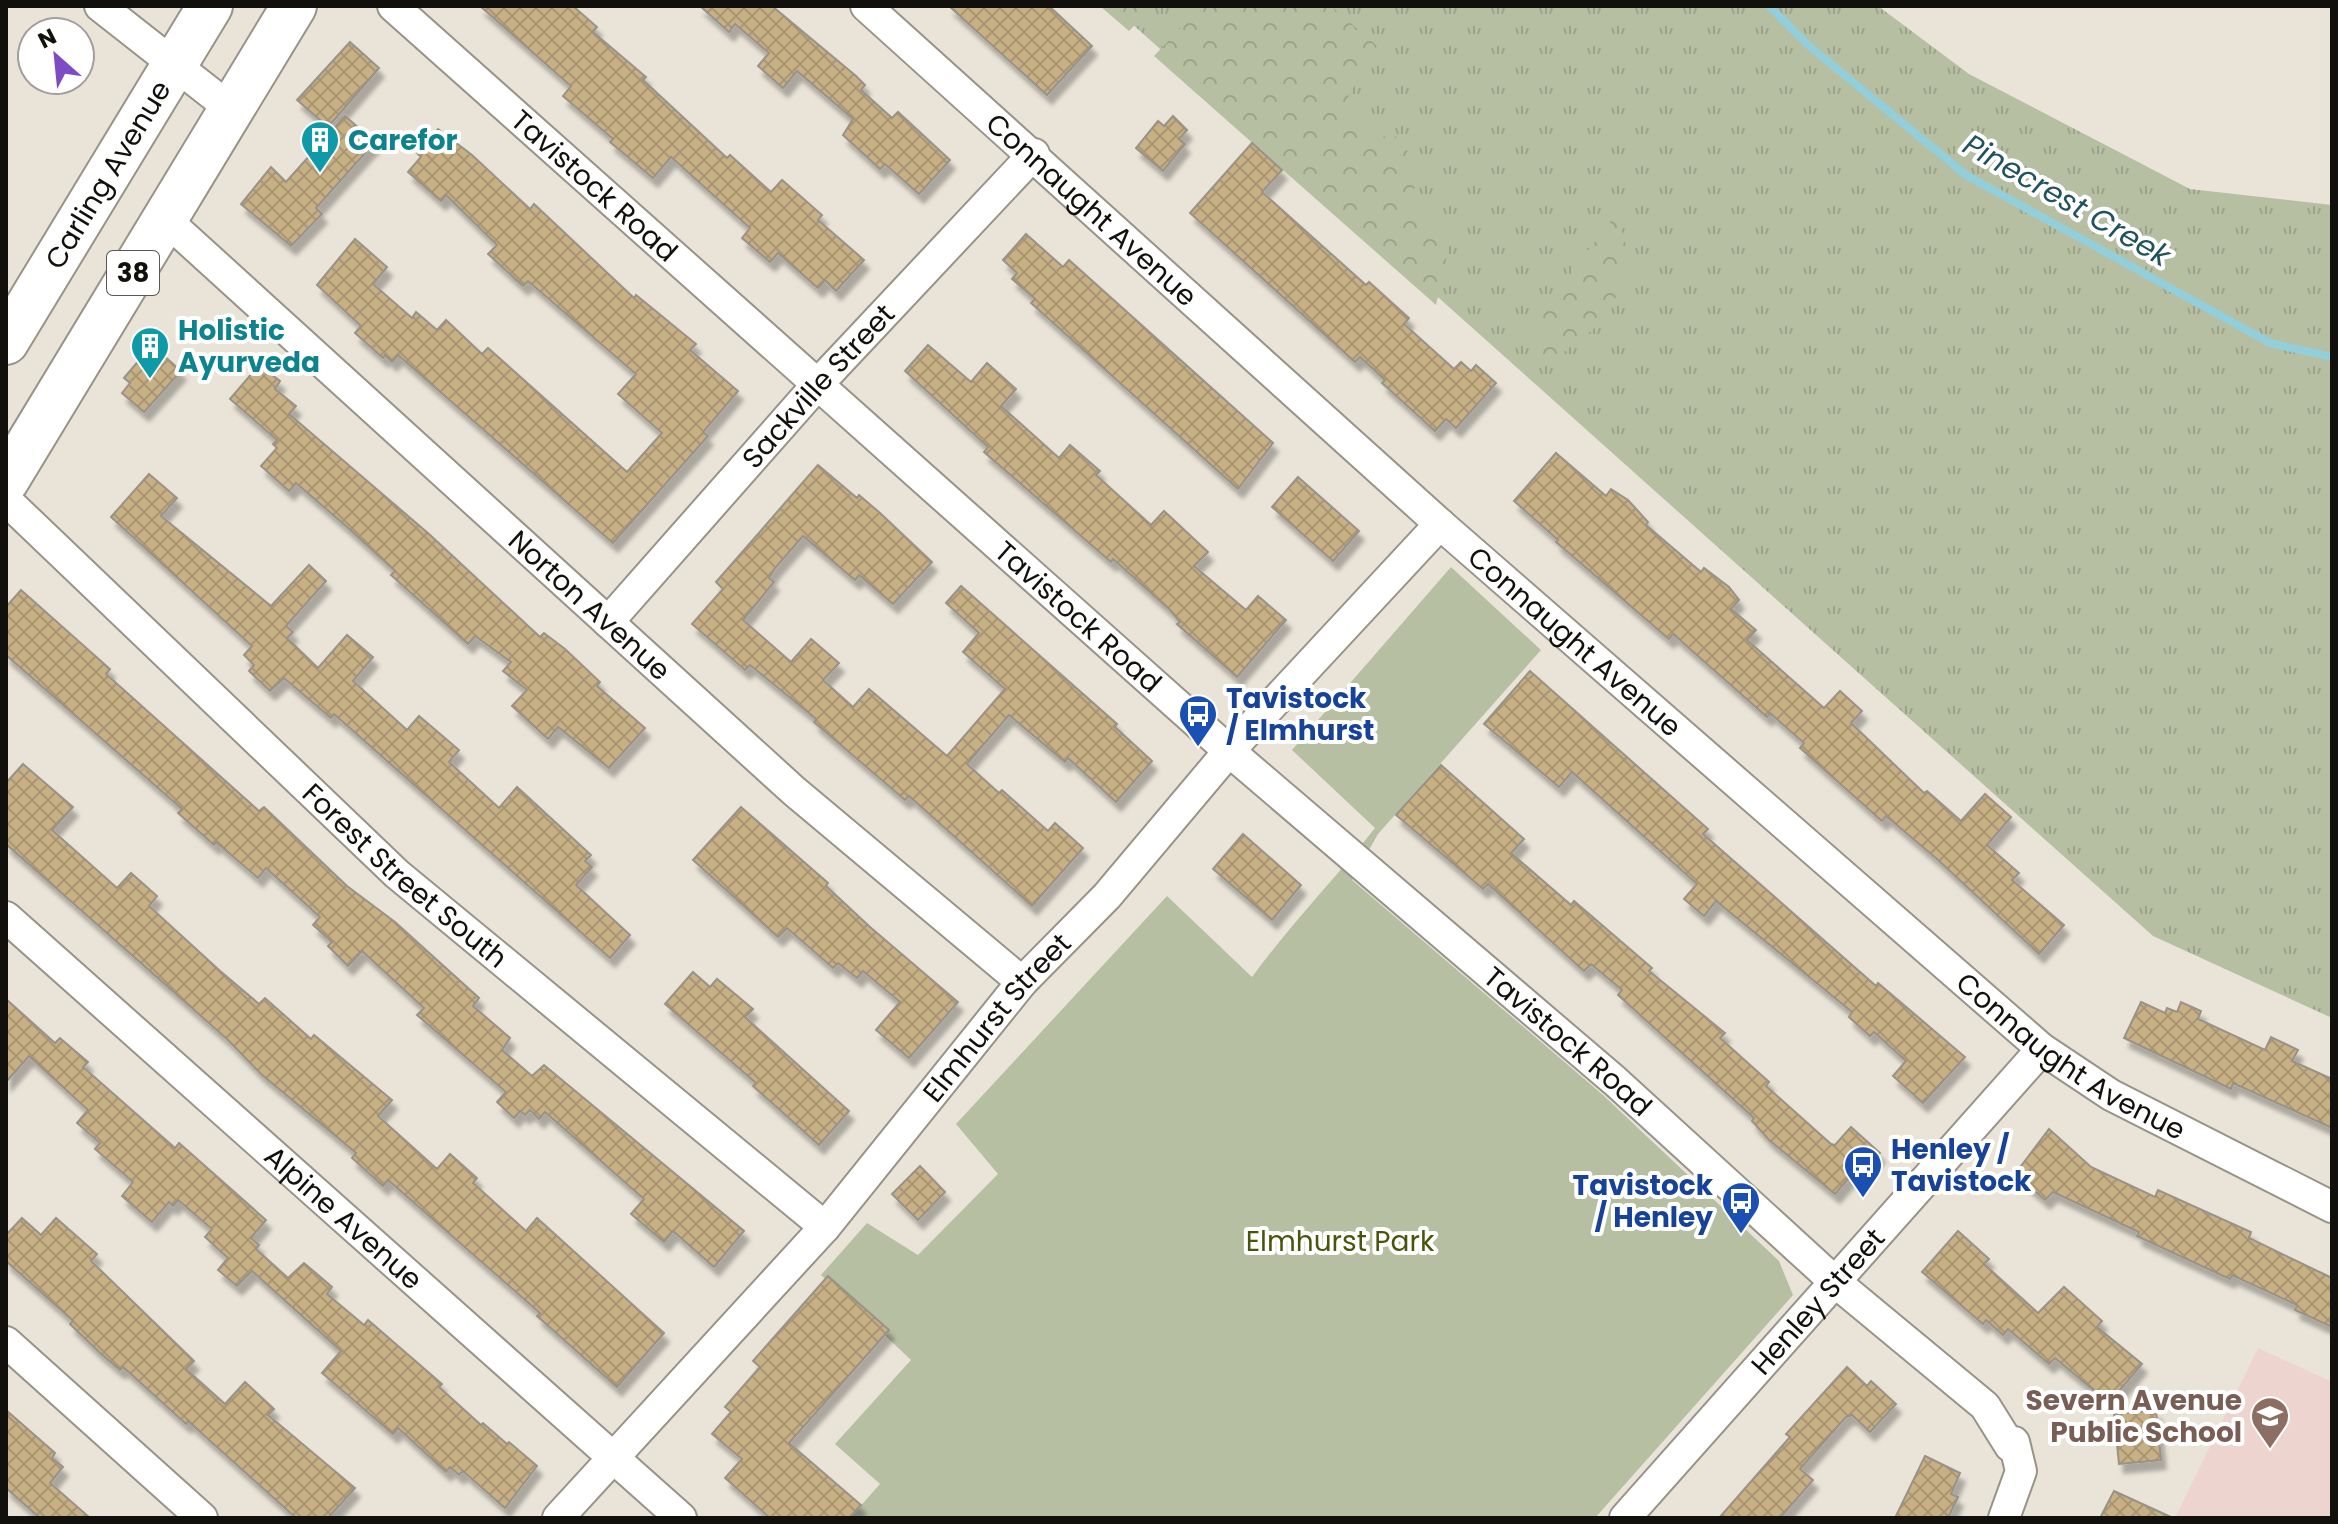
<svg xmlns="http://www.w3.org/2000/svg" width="2338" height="1524" font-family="Poppins,sans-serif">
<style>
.education{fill:#eed4cf}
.grass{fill:url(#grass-tufts)}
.forest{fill:url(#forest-crowns)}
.green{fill:#b7bfa3}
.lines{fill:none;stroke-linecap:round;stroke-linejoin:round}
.stream{stroke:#92cfdb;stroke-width:8}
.building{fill:url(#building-cross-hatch);stroke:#989288;stroke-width:2;filter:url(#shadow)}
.minor-casing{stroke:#989388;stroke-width:34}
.primary-casing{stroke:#989388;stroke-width:48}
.minor{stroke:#fff;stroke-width:30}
.primary{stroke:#fff;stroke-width:44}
.labels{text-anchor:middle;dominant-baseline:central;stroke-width:8;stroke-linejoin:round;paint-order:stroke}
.shield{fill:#fff;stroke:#595855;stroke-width:2}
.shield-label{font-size:26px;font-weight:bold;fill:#12100c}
.culture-label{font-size:28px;font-weight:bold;fill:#0d838f;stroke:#fff;text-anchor:start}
.street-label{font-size:28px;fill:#12100c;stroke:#fff}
.transit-label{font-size:28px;font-weight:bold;fill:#164399;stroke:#fff;text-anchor:start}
.park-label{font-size:28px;fill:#48550b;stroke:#fff}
.education-label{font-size:28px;font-weight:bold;fill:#785e54;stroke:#fff;text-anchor:end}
.water-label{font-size:30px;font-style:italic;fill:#1f535d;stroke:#fff}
</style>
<defs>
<pattern id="grass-tufts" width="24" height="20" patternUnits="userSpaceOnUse" patternTransform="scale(2)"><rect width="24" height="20" fill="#b7bfa3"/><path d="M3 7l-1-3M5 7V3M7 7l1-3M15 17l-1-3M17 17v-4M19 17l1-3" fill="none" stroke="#9ca38b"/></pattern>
<pattern id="forest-crowns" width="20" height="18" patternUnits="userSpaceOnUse" patternTransform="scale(2)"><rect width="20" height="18" fill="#b7bfa3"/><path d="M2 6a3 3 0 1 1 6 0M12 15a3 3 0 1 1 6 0" fill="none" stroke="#9ca38b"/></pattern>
<pattern id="building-cross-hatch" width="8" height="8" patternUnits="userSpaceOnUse" patternTransform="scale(2)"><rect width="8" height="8" fill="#c7b084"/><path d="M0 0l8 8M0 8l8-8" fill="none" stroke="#aa9671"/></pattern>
<filter id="shadow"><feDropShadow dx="5" dy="9" stdDeviation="2" flood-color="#0004"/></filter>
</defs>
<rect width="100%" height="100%" fill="#eae4d8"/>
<polygon class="education" points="2258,1348 2332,1382 2332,1518 2175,1518"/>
<polygon class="grass" points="1112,6 1878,6 1969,74 2190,189 2332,205 2332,1018 2153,936"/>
<g class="forest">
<polygon points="1100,6 1153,6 1129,31"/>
<polygon points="1202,6 1331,6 1377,46 1346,101 1377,137 1395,136 1418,164 1413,198 1449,247 1436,305 1154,56"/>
<polygon points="1617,213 1631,263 1606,319 1551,362 1540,356 1538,316"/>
</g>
<path class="green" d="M1451 567 1541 650 1378 834 1352 880 1603 1095 1779 1261 1793 1295 1595 1518H850L880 1484 835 1444 911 1360 821 1275 867 1223 918 1255 998 1174 956 1124 1167 896 1252 977C1290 925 1335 879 1375 828L1292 750Z"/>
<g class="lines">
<polyline class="stream" points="1769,6 1808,45 1966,175 2270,343 2332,357"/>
</g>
<g class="building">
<polygon points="480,6 573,6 597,27 593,32 646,77 643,80 727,158 730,155 771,192 782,180 822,215 818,220 864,260 836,291 825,280 818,288 778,253 770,262 742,238 750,228 671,157 653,178 610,142 613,139 563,96 571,86"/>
<polygon points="700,6 772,6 856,76 865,85 861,90 892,118 898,112 950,160 919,194 885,164 880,169 843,135 853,119 797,71 783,88 758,66 769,53 735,24 729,32"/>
<polygon points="949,6 1049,6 1092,46 1047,95"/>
<polygon points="350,42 379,68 328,127 297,100"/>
<polygon points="345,116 375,142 316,208 322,214 291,246 241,204 271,167 286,182"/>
<polygon points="1173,116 1187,130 1179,139 1185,144 1163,171 1136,148 1158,121 1164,126"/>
<polygon points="438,129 472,155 530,209 534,204 634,298 636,295 696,344 690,350 738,391 703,432 708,436 613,543 398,355 392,362 385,355 383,358 355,333 361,326 317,285 355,239 387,267 373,284 412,318 416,312 437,330 446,320 482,354 488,348 627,472 662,433 618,394 636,374 528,281 523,286 488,254 497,245 446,195 441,201 408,172 421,157 417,153"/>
<polygon points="1252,143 1282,170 1262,192 1366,285 1369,282 1409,318 1404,324 1454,369 1461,362 1471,371 1476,365 1496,383 1456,428 1446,419 1435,431 1382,383 1385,380 1360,357 1355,362 1190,213"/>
<polygon points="1026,234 1063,267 1069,260 1273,443 1238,489 1031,303 1035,299 1012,279 1017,273 1003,260"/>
<polygon points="152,345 181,371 144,412 122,393 130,383 124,378"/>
<polygon points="928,345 971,382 987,363 1016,389 1001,406 1059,458 1070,445 1100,471 1096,475 1151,525 1164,511 1208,552 1194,566 1246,610 1258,596 1286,620 1237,677 1177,624 1180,622 1170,610 1113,559 1111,562 984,452 988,447 905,371"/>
<polygon points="259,365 280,381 275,389 296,406 289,414 429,534 540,637 544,633 565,649 600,682 597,686 645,728 609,768 558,727 548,739 512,706 527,690 503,671 511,662 475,636 468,644 391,575 395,571 347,527 296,483 289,491 261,466 277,448 273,444 277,440 230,399"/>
<polygon points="1556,453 1606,496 1611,489 1628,500 1648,522 1646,525 1701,572 1704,568 1729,587 1739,600 1731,609 1756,630 1747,640 1824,708 1840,691 1862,711 1851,723 1924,793 1927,791 1961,821 1985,794 2011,817 1987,845 2019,873 2012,880 2064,925 2039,954 1937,859 1886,816 1882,821 1828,773 1800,748 1804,743 1770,713 1767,717 1673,634 1669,639 1556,542 1558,540 1514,501"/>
<polygon points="818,465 857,498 859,495 880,513 932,562 893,604 859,575 855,580 803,536 775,568 769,578 774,582 743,620 791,662 811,639 839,663 823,680 853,707 869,689 947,756 1005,689 963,652 979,633 946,603 961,586 1117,724 1115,727 1152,761 1116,802 1068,758 1065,762 1009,715 967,764 999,793 1002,790 1048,831 1055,823 1083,848 1032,906 909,796 905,800 814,722 816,719 750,665 745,670 692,624 723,589 716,582"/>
<polygon points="149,474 177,498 161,516 271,606 309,565 326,581 286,626 293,632 287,638 318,668 347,635 373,657 353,681 407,730 419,716 459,750 449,762 499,808 517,787 591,855 585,861 592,867 576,885 630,935 610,958 334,714 331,718 284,678 270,691 249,671 254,665 244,655 252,646 111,517"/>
<polygon points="1298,477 1359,531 1333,561 1272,507"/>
<polygon points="21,590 110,669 106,674 259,811 264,807 347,886 395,922 479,998 473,1006 510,1038 502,1050 532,1076 544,1065 744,1231 714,1267 673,1231 664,1242 631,1214 644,1199 545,1112 539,1119 530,1110 525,1115 520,1111 514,1118 497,1102 506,1092 417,1015 424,1008 362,951 348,966 328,946 332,942 313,925 320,917 266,868 258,878 216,842 214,845 178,813 182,809 6,655 6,607"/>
<polygon points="1530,671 1708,829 1703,834 1876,986 1878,983 1965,1057 1923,1103 1893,1076 1906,1061 1874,1032 1870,1036 1849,1017 1852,1012 1716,901 1704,916 1684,899 1697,884 1572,772 1559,787 1484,724"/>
<polygon points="23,764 73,807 52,830 117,888 131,873 157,896 149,906 219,970 259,1004 265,998 311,1039 314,1035 392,1100 378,1116 437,1169 450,1154 477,1178 473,1183 526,1231 537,1218 664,1333 617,1387 537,1316 540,1313 388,1180 383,1186 352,1158 356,1153 261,1074 227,1039 6,844 6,783"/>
<polygon points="1441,765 1524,839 1511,853 1571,905 1574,901 1652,968 1649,971 1725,1033 1720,1038 1769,1082 1766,1086 1831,1144 1835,1145 1851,1127 1880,1153 1859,1177 1854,1172 1835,1194 1769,1140 1752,1121 1754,1118 1618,995 1622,990 1591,964 1584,971 1488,884 1483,889 1396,815"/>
<polygon points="741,807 828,883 826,886 870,927 958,1002 909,1058 876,1030 900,1002 863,971 857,978 838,963 833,968 787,928 778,937 693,860"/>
<polygon points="1243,834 1301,885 1272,920 1213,869"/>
<polygon points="693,972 710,987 717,979 753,1009 745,1017 849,1111 819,1145 753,1086 756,1083 665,1004"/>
<polygon points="6,999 55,1043 60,1038 88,1062 83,1067 175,1148 179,1143 266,1220 251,1238 259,1245 256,1249 288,1278 304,1263 332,1287 327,1294 364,1325 368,1320 442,1384 439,1387 481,1425 483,1423 507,1444 509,1442 537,1466 505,1508 463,1471 459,1475 450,1467 446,1472 398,1428 393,1434 322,1373 341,1351 252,1271 237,1286 218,1270 228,1258 205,1237 212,1229 178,1200 173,1206 169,1202 152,1222 122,1196 133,1182 95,1149 100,1143 77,1123 88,1110 29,1056 6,1082"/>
<polygon points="2141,1002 2165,1013 2167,1008 2177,1012 2181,1002 2201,1011 2198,1019 2265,1050 2271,1037 2298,1050 2292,1061 2332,1079 2332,1128 2233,1083 2231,1089 2124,1038"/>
<polygon points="2049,1129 2091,1167 2155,1197 2158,1190 2251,1232 2249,1238 2332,1278 2332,1327 2295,1310 2297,1305 2232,1275 2230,1279 2180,1256 2137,1236 2139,1232 2053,1192 2045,1200 2015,1174"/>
<polygon points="920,1166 945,1192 918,1220 892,1194"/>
<polygon points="22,1218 41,1235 56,1218 97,1254 91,1261 194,1361 186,1369 225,1404 245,1382 274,1409 268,1415 355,1488 328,1518 296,1518 188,1421 186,1424 123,1367 120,1370 100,1353 70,1324 73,1321 61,1310 6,1261 6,1235"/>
<polygon points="1958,1231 1989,1259 1984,1264 2038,1313 2064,1287 2102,1321 2097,1327 2142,1364 2109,1403 2055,1358 2049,1364 2008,1329 2003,1335 1986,1320 1983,1324 1922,1272"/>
<polygon points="828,1276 889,1330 789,1443 861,1505 849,1518 770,1518 725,1478 742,1459 712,1434 731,1412 725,1407 760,1367 753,1361"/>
<polygon points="1847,1367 1867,1386 1871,1381 1896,1404 1870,1432 1852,1415 1846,1417 1800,1469 1813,1480 1780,1518 1719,1518 1790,1437 1786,1434"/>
<polygon points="6,1410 55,1453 52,1458 63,1467 50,1483 90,1518 40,1518 6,1488"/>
<polygon points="2156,1410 2161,1460 2119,1464 2114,1414"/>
<polygon points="1925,1456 1960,1473 1951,1494 1958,1497 1948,1518 1895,1518"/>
<polygon points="2114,1491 2173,1518 2100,1518"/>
</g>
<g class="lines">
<g class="minor-casing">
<g id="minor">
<polyline points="100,6 231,109"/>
<path id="s1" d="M393 6 1229 751 1615 1081 1834 1281 1985 1406 2010 1446 2014 1442 2021 1471 2004 1518"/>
<path id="s2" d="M866 6 1440 524 2042 1049 2111 1095 2332 1207"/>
<path id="s3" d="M165 219 794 791 1022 982"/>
<path id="s4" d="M6 500 397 874 825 1227"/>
<path id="s5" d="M608 622 817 385 1034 154"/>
<path id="s6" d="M6 917 681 1518"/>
<polyline points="6,1342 202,1518"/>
<path id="s7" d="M558 1518 825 1227 1022 982 1107 896 1229 751 1440 524"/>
<path id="s8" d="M1625 1518 2042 1049"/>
</g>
</g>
<g class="primary-casing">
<g id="primary">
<path id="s9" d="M6 342 210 6"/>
<polyline points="6,481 294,6"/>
</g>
</g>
<use href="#minor" class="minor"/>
<use href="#primary" class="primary"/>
</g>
<defs>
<g id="building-pin" transform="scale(2)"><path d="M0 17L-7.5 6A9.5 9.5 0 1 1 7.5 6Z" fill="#0f9aa8" stroke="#fff"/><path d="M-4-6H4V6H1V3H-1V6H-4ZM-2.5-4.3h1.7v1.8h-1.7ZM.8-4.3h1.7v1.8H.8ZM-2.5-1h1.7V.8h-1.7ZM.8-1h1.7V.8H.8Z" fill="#fff"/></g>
<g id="bus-pin" transform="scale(2)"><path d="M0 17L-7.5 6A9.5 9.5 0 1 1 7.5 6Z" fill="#1a4fb4" stroke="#fff"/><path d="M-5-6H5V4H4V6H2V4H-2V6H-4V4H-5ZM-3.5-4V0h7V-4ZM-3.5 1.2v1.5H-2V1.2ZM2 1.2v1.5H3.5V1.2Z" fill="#fff"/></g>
<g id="school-pin" transform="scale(2)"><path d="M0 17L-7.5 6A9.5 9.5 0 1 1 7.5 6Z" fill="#8d6e63" stroke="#fff"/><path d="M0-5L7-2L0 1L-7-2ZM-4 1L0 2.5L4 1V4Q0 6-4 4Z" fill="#fff"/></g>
</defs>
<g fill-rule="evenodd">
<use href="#building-pin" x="320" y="140"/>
<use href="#building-pin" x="150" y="346"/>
<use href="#bus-pin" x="1198" y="714"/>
<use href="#bus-pin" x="1863" y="1165"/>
<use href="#bus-pin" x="1741" y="1201"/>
<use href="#school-pin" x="2270" y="1416"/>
</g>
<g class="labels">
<rect class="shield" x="107" y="251" width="52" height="44" rx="6"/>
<g class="shield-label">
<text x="133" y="273">38</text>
</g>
<g class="culture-label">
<text x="348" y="140">Carefor</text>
<text x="178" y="330">Holistic<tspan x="178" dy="32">Ayurveda</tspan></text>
</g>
<g class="street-label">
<text stroke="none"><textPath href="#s9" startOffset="196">Carling Avenue</textPath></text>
<text stroke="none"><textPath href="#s1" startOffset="270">Tavistock Road</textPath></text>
<text stroke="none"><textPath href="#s2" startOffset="304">Connaught Avenue</textPath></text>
<text stroke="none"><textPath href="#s5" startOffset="316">Sackville Street</textPath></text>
<text stroke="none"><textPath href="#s3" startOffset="574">Norton Avenue</textPath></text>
<text stroke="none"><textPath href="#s1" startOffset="918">Tavistock Road</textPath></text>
<text stroke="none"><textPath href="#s2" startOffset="952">Connaught Avenue</textPath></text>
<text stroke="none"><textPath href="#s4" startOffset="548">Forest Street South</textPath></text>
<text stroke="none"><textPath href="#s7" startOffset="666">Elmhurst Street</textPath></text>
<text stroke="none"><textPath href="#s1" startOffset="1566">Tavistock Road</textPath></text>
<text stroke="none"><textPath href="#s2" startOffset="1600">Connaught Avenue</textPath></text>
<text stroke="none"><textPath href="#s6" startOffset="452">Alpine Avenue</textPath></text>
<text stroke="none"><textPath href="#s8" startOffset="290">Henley Street</textPath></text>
</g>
<g class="transit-label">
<text x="1226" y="698">Tavistock<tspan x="1226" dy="32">/ Elmhurst</tspan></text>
<text x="1891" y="1149">Henley /<tspan x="1891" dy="32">Tavistock</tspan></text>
<text x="1713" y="1185" text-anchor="end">Tavistock<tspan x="1713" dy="32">/ Henley</tspan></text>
</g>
<g class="park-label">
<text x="1340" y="1241">Elmhurst Park</text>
</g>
<g class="education-label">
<text x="2242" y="1400">Severn Avenue<tspan x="2242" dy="32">Public School</tspan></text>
</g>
<g class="water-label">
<text transform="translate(2067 200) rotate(30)">Pinecrest Creek</text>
</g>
</g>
<rect width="2338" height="1524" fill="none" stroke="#12100c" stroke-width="16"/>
<g transform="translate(56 56) rotate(333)"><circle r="38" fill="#ffffff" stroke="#a09f9e" stroke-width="2"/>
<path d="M0-6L14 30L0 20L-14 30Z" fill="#7d4cc4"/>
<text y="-12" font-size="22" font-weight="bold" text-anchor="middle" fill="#12100c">N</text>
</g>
</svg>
